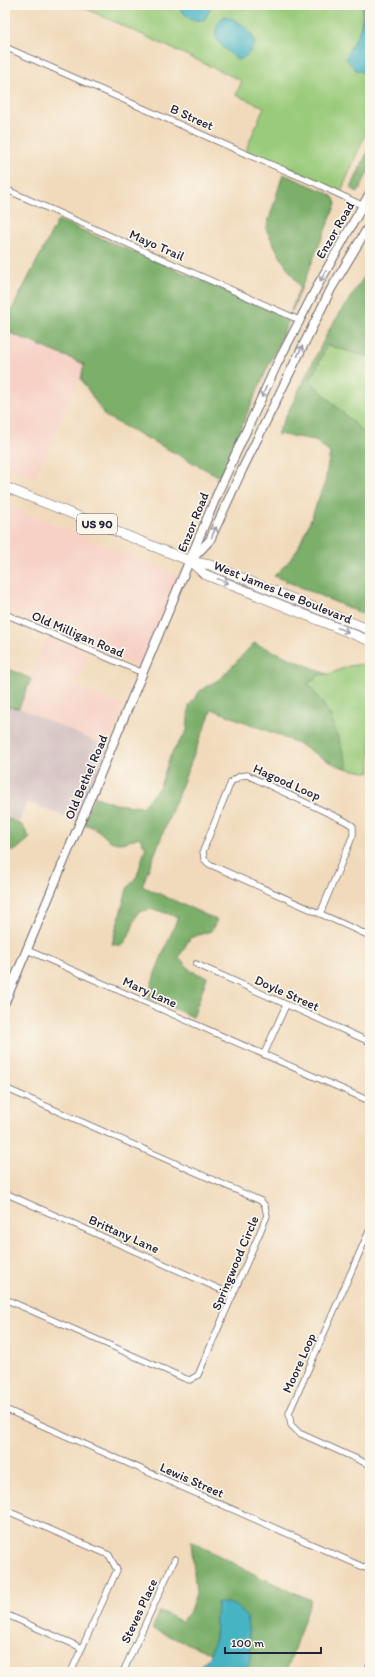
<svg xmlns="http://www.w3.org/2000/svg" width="375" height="1677" font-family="Itim,sans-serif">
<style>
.built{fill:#f7d1c6}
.industrial{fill:#d2bfbf}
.green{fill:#9acb7a;stroke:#5e765a}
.forest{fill:#7baf6a;stroke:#4e6852}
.water{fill:#47b4c3;stroke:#346b7f}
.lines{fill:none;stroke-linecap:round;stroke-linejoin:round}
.street-casing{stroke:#6a6268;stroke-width:7}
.secondary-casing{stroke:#6a6268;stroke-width:10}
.primary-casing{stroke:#6a6268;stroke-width:10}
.street{stroke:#fff;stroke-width:5.5}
.secondary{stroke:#fff;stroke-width:8}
.primary{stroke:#fff;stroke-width:9}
.oneway{stroke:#9c9ca7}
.labels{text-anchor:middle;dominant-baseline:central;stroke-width:3.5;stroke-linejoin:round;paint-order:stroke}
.shield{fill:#fbf7ec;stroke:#636270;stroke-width:1}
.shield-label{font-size:12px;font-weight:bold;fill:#22223b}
.street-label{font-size:13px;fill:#22223b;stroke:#fbf7ec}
</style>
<rect width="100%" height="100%" fill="#fbf7ec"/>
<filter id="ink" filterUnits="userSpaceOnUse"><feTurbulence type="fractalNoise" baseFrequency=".025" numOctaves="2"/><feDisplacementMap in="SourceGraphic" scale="8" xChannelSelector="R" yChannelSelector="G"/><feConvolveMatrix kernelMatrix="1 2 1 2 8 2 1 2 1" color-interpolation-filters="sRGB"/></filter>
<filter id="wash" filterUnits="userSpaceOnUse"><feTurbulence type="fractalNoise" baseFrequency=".012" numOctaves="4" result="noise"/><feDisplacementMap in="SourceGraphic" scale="16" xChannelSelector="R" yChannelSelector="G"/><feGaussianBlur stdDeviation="0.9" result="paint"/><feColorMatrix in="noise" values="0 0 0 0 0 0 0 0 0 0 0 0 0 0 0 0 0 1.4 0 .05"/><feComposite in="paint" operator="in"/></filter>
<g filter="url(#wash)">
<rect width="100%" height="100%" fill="#f1dabb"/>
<g class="built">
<polygon points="5,331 85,364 81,379 79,379 35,478 5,465"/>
<polygon points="5,504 180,576 141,668 5,610"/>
<polygon points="48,636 88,654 75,686 125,706 108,747 19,708"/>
</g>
<polygon class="industrial" points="5,707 19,708 108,747 77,822 27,802 19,822 5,817"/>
<g class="green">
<polygon points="78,5 176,5 182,12 204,20 212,5 363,5 360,32 349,50 367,75 370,75 370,123 340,194 331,187 317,180 246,150 264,107 236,95 242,81"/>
<polygon points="327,345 370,357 370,439 310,381"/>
<polygon points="370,663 370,773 349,769 330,715 308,683 319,675 329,674 349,666"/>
</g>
<g class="forest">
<polygon points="370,146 370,168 358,193 351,188"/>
<polygon points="283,174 328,193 334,198 336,204 292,311 291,311 300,287 281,258 266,229"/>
<polygon points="58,220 290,318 254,398 220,477 105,416 81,379 84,364 5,331 7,319"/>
<polygon points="370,268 370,357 327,345 310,381 370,439 370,617 274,576 289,561 297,550 309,524 325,482 330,453 315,440 277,434 330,328"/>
<path d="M254 643 327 674 319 675 308 683 330 715 349 769C327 764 316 752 296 743 269 730 240 721 212 709L142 886 217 920 211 931 190 938 179 957 191 971 207 977 193 1017 148 998 155 973 178 917 153 909 138 912 129 936 122 946 112 944 127 889 137 876 146 846 144 845 139 837C103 854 111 830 83 824L94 798 96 797 115 804 142 807 160 786 171 754 187 731 189 706 200 691 221 678Z"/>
<polygon points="5,667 31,679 19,708 5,707"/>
<polygon points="5,817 22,825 30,838 16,850 5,853"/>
<polygon points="191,1541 262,1578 311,1600 286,1672 245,1672 251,1657 217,1603 215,1638 210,1653 152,1629 160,1611 181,1621 189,1613 196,1593"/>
</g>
<g class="water">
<polygon points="176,5 212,5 204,20 191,20"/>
<path d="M363 5H370V75L356 70 346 59C353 40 366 27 363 5Z"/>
<path d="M224 16C236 18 252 30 255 43 251 51 247 57 238 60 222 46 205 38 224 16Z"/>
<polygon points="217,1603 228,1603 238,1607 247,1618 251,1657 245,1672 193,1672 209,1657 215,1638"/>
</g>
</g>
<g filter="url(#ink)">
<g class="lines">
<g class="street-casing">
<g id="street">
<polyline points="5,47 246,154 315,183 370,209"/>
<polyline points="5,189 299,320"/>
<polyline points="5,614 143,673"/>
<polyline points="320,914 353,835 353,826 345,821 247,775 240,776 231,782 203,851 204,859 209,864 370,936"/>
<polyline points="27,950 365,1099"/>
<polyline points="196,964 370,1042"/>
<polyline points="264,1054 286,1005"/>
<polyline points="5,1088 261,1201 265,1206 267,1216 198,1375 190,1380 186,1379 5,1299"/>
<polyline points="5,1193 233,1295"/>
<polyline points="370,1229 289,1413 291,1425 299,1433 370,1465"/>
<polyline points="5,1409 370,1570"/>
<polyline points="5,1510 109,1555 117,1570 71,1672"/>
<polyline points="5,1614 82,1648"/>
<polyline points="123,1672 175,1559"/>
<polyline points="367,1672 370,1665"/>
</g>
</g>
<g class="secondary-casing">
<g id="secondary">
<polyline points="193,558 210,540 242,470 331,289 370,224"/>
<polyline points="5,1002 219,490 277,364 319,283 370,193"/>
</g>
</g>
<g class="primary-casing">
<g id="primary">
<polyline points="5,487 190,561 210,565 370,630"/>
<polyline points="191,562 204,574 370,641"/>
</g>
</g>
<use href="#street" class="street"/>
<use href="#secondary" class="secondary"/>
<use href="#primary" class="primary"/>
</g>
<defs><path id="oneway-shaft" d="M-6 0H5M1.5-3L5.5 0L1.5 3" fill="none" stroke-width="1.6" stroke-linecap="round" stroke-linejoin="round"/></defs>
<g class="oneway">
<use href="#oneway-shaft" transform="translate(323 276) rotate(120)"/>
<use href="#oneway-shaft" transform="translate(300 351) rotate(-64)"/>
<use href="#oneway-shaft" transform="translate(264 392) rotate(114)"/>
<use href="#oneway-shaft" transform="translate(214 532) rotate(-66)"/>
<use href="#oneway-shaft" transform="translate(223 581) rotate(22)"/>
<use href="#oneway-shaft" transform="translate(343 630) rotate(22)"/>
</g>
</g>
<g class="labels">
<rect class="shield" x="77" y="514" width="40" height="20" rx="3"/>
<g class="shield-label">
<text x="97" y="524">US 90</text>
</g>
<g class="street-label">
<text transform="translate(192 117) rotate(24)">B Street</text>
<text transform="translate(335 230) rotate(-60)">Enzor Road</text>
<text transform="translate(157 245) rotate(24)">Mayo Trail</text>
<text transform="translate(193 522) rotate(-68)">Enzor Road</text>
<text transform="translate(283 592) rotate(22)">West James Lee Boulevard</text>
<text transform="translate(78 634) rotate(23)">Old Milligan Road</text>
<text transform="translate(86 777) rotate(-67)">Old Bethel Road</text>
<text transform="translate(287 782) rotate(24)">Hagood Loop</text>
<text transform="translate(150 992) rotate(24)">Mary Lane</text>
<text transform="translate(287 993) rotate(24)">Doyle Street</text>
<text transform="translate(124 1234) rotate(24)">Brittany Lane</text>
<text transform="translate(235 1263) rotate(-67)">Springwood Circle</text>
<text transform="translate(299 1363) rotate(-66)">Moore Loop</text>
<text transform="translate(192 1480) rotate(24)">Lewis Street</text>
<text transform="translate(139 1611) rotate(-65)">Steves Place</text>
</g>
</g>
<rect width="375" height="1677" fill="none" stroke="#fbf7ec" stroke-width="20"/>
<path d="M225 1647v6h96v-6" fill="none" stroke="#22223b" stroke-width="2"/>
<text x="231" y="1647" font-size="12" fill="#22223b" stroke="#fbf7ec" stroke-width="3" paint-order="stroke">100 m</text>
</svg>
